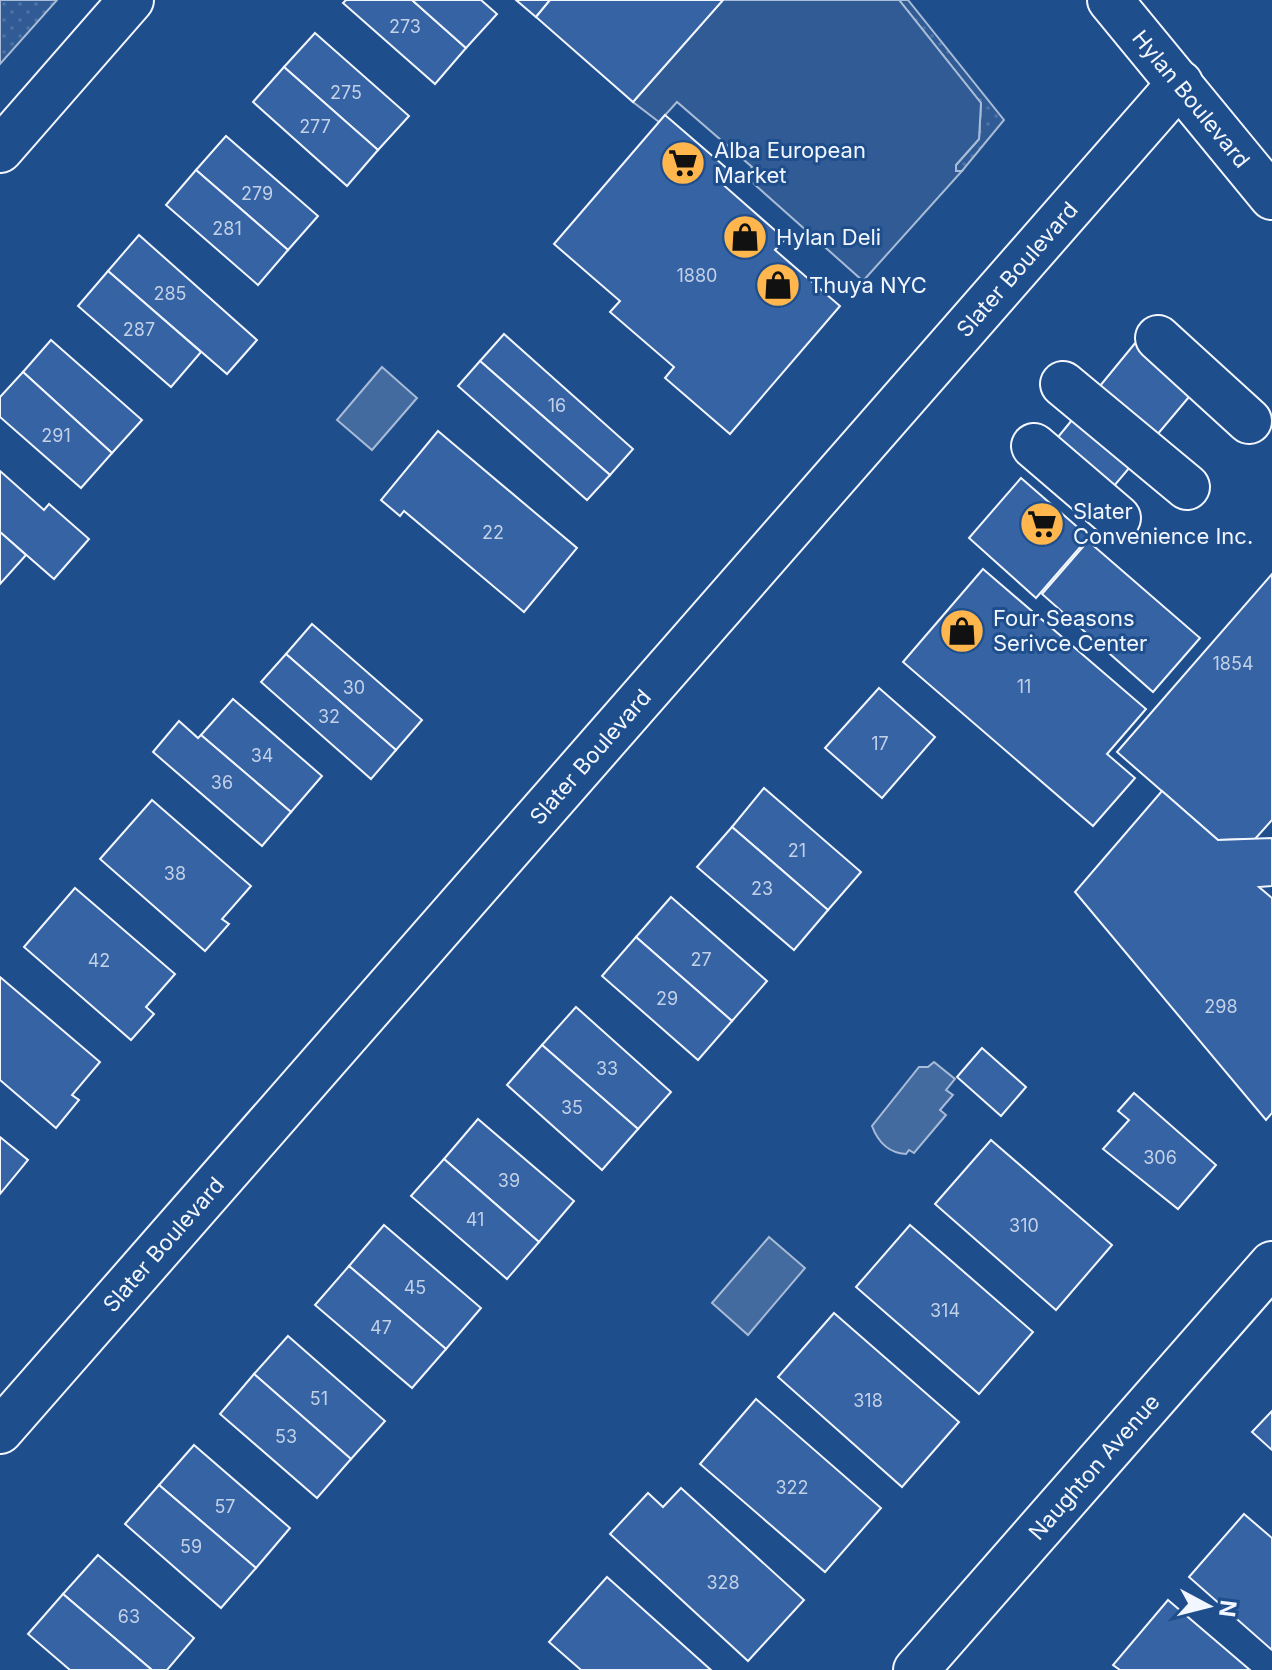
<svg xmlns="http://www.w3.org/2000/svg" width="1272" height="1670" font-family="Inter,sans-serif">
<style>
.green{fill:url(#green-dots);stroke:#a8bbd7;stroke-width:2}
.built{fill:#305b95;stroke:#a8bbd7;stroke-width:2}
.water{fill:#446ba0;stroke:#a8bbd7;stroke-width:2}
.building{fill:#3563a3;stroke:#f2f6ff;stroke-width:2}
.lines{fill:none;stroke-linecap:round;stroke-linejoin:round}
.minor-casing{stroke:#f2f6ff;stroke-width:48}
.major-casing{stroke:#f2f6ff;stroke-width:48}
.minor{stroke:#1f4e8c;stroke-width:44}
.major{stroke:#1f4e8c;stroke-width:44}
.labels{text-anchor:middle;dominant-baseline:central;stroke-width:6;stroke-linejoin:round;paint-order:stroke}
.number-label{font-size:18px;fill:#c3d1e8}
.street-label{font-size:22px;fill:#f2f6ff;stroke:#1f4e8c}
.poi-label{font-size:22px;fill:#f2f6ff;stroke:#1f4e8c;text-anchor:start}
</style>
<defs>
<pattern id="green-dots" width="8" height="8" patternUnits="userSpaceOnUse" patternTransform="scale(2)"><rect width="8" height="8" fill="#305b95"/><path d="M2 2h.1M6 6h.1" fill="none" stroke="#4e73a5" stroke-width="1.8" stroke-linecap="round"/></pattern>
</defs>
<rect width="100%" height="100%" fill="#1f4e8c"/>
<g class="green">
<polygon points="0,0 57,0 0,64"/>
<polygon points="899,0 908,0 1004,120 962,171 956,171 956,165 979,139 981,103"/>
</g>
<polygon class="built" points="723,0 899,0 981,103 979,139 956,165 956,171 962,171 863,281 745,176 752,167 677,102 659,122 633,102"/>
<g class="water">
<polygon points="382,367 417,398 372,450 337,420"/>
<path d="M934 1062 955 1079 946 1090 953 1095 940 1110 946 1115 914 1153 909 1150 906 1154C889 1153 878 1142 872 1126L919 1067H928Z"/>
<polygon points="769,1237 805,1268 748,1335 712,1303"/>
</g>
<g class="building">
<polygon points="346,0 412,0 466,48 435,84 343,3"/>
<polygon points="412,0 481,0 497,14 466,48"/>
<polygon points="516,0 550,0 536,17"/>
<polygon points="550,0 723,0 633,102 536,17"/>
<polygon points="315,33 409,116 378,150 284,67"/>
<polygon points="284,67 378,150 347,186 253,102"/>
<polygon points="665,115 730,171 720,182 785,239 775,250 840,306 730,434 665,378 674,367 610,312 620,301 554,244"/>
<polygon points="226,136 318,216 288,250 196,170"/>
<polygon points="196,170 288,250 258,285 166,205"/>
<polygon points="139,235 257,340 227,374 108,271"/>
<polygon points="108,271 201,352 171,387 78,306"/>
<polygon points="504,334 633,449 610,475 480,361"/>
<polygon points="51,340 142,420 112,453 23,372"/>
<polygon points="1136,342 1194,391 1087,518 1031,470"/>
<polygon points="480,361 610,475 587,500 458,386"/>
<polygon points="23,372 112,453 81,488 0,417 0,397"/>
<polygon points="438,431 577,548 524,612 404,511 400,516 381,500"/>
<polygon points="0,471 44,510 49,504 89,539 54,579 0,532"/>
<polygon points="1021,478 1089,537 1036,598 969,538"/>
<polygon points="0,532 26,555 0,584"/>
<polygon points="1088,541 1200,638 1153,692 1042,594"/>
<polygon points="983,569 1146,709 1107,754 1135,778 1093,826 903,662"/>
<polygon points="1272,574 1272,820 1255,839 1218,840 1117,752"/>
<polygon points="312,624 422,720 396,750 286,654"/>
<polygon points="286,654 396,750 371,779 261,682"/>
<polygon points="879,688 935,737 882,798 825,748"/>
<polygon points="233,699 322,776 291,812 201,735"/>
<polygon points="179,721 198,738 201,735 291,812 262,846 153,752"/>
<polygon points="764,788 861,872 828,910 732,827"/>
<polygon points="1162,791 1218,840 1272,838 1272,886 1259,887 1272,898 1272,1113 1266,1120 1075,892"/>
<polygon points="152,800 251,886 222,919 229,924 205,951 100,859"/>
<polygon points="732,827 828,910 794,950 697,867"/>
<polygon points="75,888 175,974 146,1007 154,1014 131,1040 24,947"/>
<polygon points="671,897 767,981 732,1021 636,937"/>
<polygon points="636,937 732,1021 698,1060 602,976"/>
<polygon points="0,977 100,1062 72,1095 79,1100 56,1128 0,1080"/>
<polygon points="576,1007 671,1092 638,1129 542,1045"/>
<polygon points="542,1045 638,1129 602,1170 507,1085"/>
<polygon points="982,1048 1026,1087 1001,1116 957,1077"/>
<polygon points="1134,1093 1216,1165 1178,1209 1103,1149 1129,1120 1118,1111"/>
<polygon points="478,1119 574,1201 539,1242 444,1159"/>
<polygon points="0,1137 28,1160 0,1194"/>
<polygon points="991,1140 1112,1245 1056,1310 935,1204"/>
<polygon points="444,1159 539,1242 507,1279 411,1196"/>
<polygon points="384,1225 481,1308 446,1349 349,1266"/>
<polygon points="910,1225 1033,1332 979,1394 856,1287"/>
<polygon points="349,1266 446,1349 412,1388 315,1305"/>
<polygon points="834,1313 959,1422 902,1487 778,1377"/>
<polygon points="288,1336 385,1421 351,1459 254,1374"/>
<polygon points="254,1374 351,1459 317,1498 220,1414"/>
<polygon points="756,1399 881,1508 825,1572 700,1464"/>
<polygon points="1272,1411 1272,1450 1252,1432"/>
<polygon points="194,1445 290,1528 256,1568 159,1485"/>
<polygon points="159,1485 256,1568 221,1608 125,1524"/>
<polygon points="681,1488 804,1600 748,1661 610,1534 648,1493 663,1507"/>
<polygon points="1244,1514 1272,1538 1272,1650 1189,1577"/>
<polygon points="98,1555 194,1638 167,1670 152,1670 63,1594"/>
<polygon points="607,1577 711,1670 581,1670 549,1642"/>
<polygon points="63,1594 152,1670 70,1670 28,1634"/>
<polygon points="1168,1600 1250,1670 1120,1670 1113,1665"/>
</g>
<g class="lines">
<g class="minor-casing">
<g id="minor">
<polyline points="0,150 131,0"/>
<polyline points="1158,338 1249,421"/>
<polyline points="1063,384 1187,487"/>
<polyline points="1034,446 1118,518"/>
<path id="s1" d="M0 1431 1180 83"/>
<path id="s2" d="M916 1670 1272 1264"/>
</g>
</g>
<g class="major-casing">
<g id="major">
<path id="s3" d="M1110 0 1272 197"/>
</g>
</g>
<use href="#minor" class="minor"/>
<use href="#major" class="major"/>
</g>
<defs>
<g id="supermarket-disc" transform="scale(2.3)"><circle r="9.5" fill="#ffb74d" stroke="#1f4e8c"/><path d="M-6-5.5h2.5l.6 2H6L4.5 2H-2.5L-4.4-4H-6ZM-1.5 3.2a1.3 1.3 0 1 0 .1 0ZM3 3.2a1.3 1.3 0 1 0 .1 0Z" fill="#111"/></g>
<g id="shop-disc" transform="scale(2.3)"><circle r="9.5" fill="#ffb74d" stroke="#1f4e8c"/><path d="M-5-2.5h2.3a2.7 3.5 0 0 1 5.4 0H5L5.5 6h-11ZM-1.5-2.5h3a1.5 2.3 0 0 0-3 0Z" fill="#111"/></g>
</defs>
<g fill-rule="evenodd">
<use href="#supermarket-disc" x="683" y="163"/>
<use href="#shop-disc" x="745" y="237"/>
<use href="#shop-disc" x="778" y="285"/>
<use href="#supermarket-disc" x="1042" y="524"/>
<use href="#shop-disc" x="962" y="631"/>
</g>
<g class="labels">
<g class="number-label">
<text x="405" y="26">273</text>
<text x="346" y="92">275</text>
<text x="315" y="126">277</text>
<text x="257" y="193">279</text>
<text x="227" y="228">281</text>
<text x="697" y="275">1880</text>
<text x="170" y="293">285</text>
<text x="139" y="329">287</text>
<text x="557" y="405">16</text>
<text x="56" y="435">291</text>
<text x="493" y="532">22</text>
<text x="1233" y="663">1854</text>
<text x="1024" y="686">11</text>
<text x="354" y="687">30</text>
<text x="329" y="716">32</text>
<text x="880" y="743">17</text>
<text x="262" y="755">34</text>
<text x="222" y="782">36</text>
<text x="797" y="850">21</text>
<text x="175" y="873">38</text>
<text x="762" y="888">23</text>
<text x="701" y="959">27</text>
<text x="99" y="960">42</text>
<text x="667" y="998">29</text>
<text x="1221" y="1006">298</text>
<text x="607" y="1068">33</text>
<text x="572" y="1107">35</text>
<text x="1160" y="1157">306</text>
<text x="509" y="1180">39</text>
<text x="475" y="1219">41</text>
<text x="1024" y="1225">310</text>
<text x="415" y="1287">45</text>
<text x="945" y="1310">314</text>
<text x="381" y="1327">47</text>
<text x="319" y="1398">51</text>
<text x="868" y="1400">318</text>
<text x="286" y="1436">53</text>
<text x="792" y="1487">322</text>
<text x="225" y="1506">57</text>
<text x="191" y="1546">59</text>
<text x="723" y="1582">328</text>
<text x="129" y="1616">63</text>
</g>
<g class="street-label">
<text stroke="none"><textPath href="#s3" startOffset="128">Hylan Boulevard</textPath></text>
<text stroke="none"><textPath href="#s1" startOffset="1544">Slater Boulevard</textPath></text>
<text stroke="none"><textPath href="#s1" startOffset="896">Slater Boulevard</textPath></text>
<text stroke="none"><textPath href="#s1" startOffset="248">Slater Boulevard</textPath></text>
<text stroke="none"><textPath href="#s2" startOffset="270">Naughton Avenue</textPath></text>
</g>
<g class="poi-label">
<text x="714" y="150">Alba European<tspan x="714" dy="25">Market</tspan></text>
<text x="776" y="237">Hylan Deli</text>
<text x="809" y="285">Thuya NYC</text>
<text x="1073" y="511">Slater<tspan x="1073" dy="25">Convenience Inc.</tspan></text>
<text x="993" y="618">Four Seasons<tspan x="993" dy="25">Serivce Center</tspan></text>
</g>
</g>
<g transform="translate(1208 1606) rotate(97)" stroke="#1f4e8c" stroke-width="6" paint-order="stroke">
<path d="M0-6L14 30L0 20L-14 30Z" fill="#f2f6ff"/>
<text y="-12" font-size="22" font-weight="bold" text-anchor="middle" fill="#f2f6ff">N</text>
</g>
</svg>
